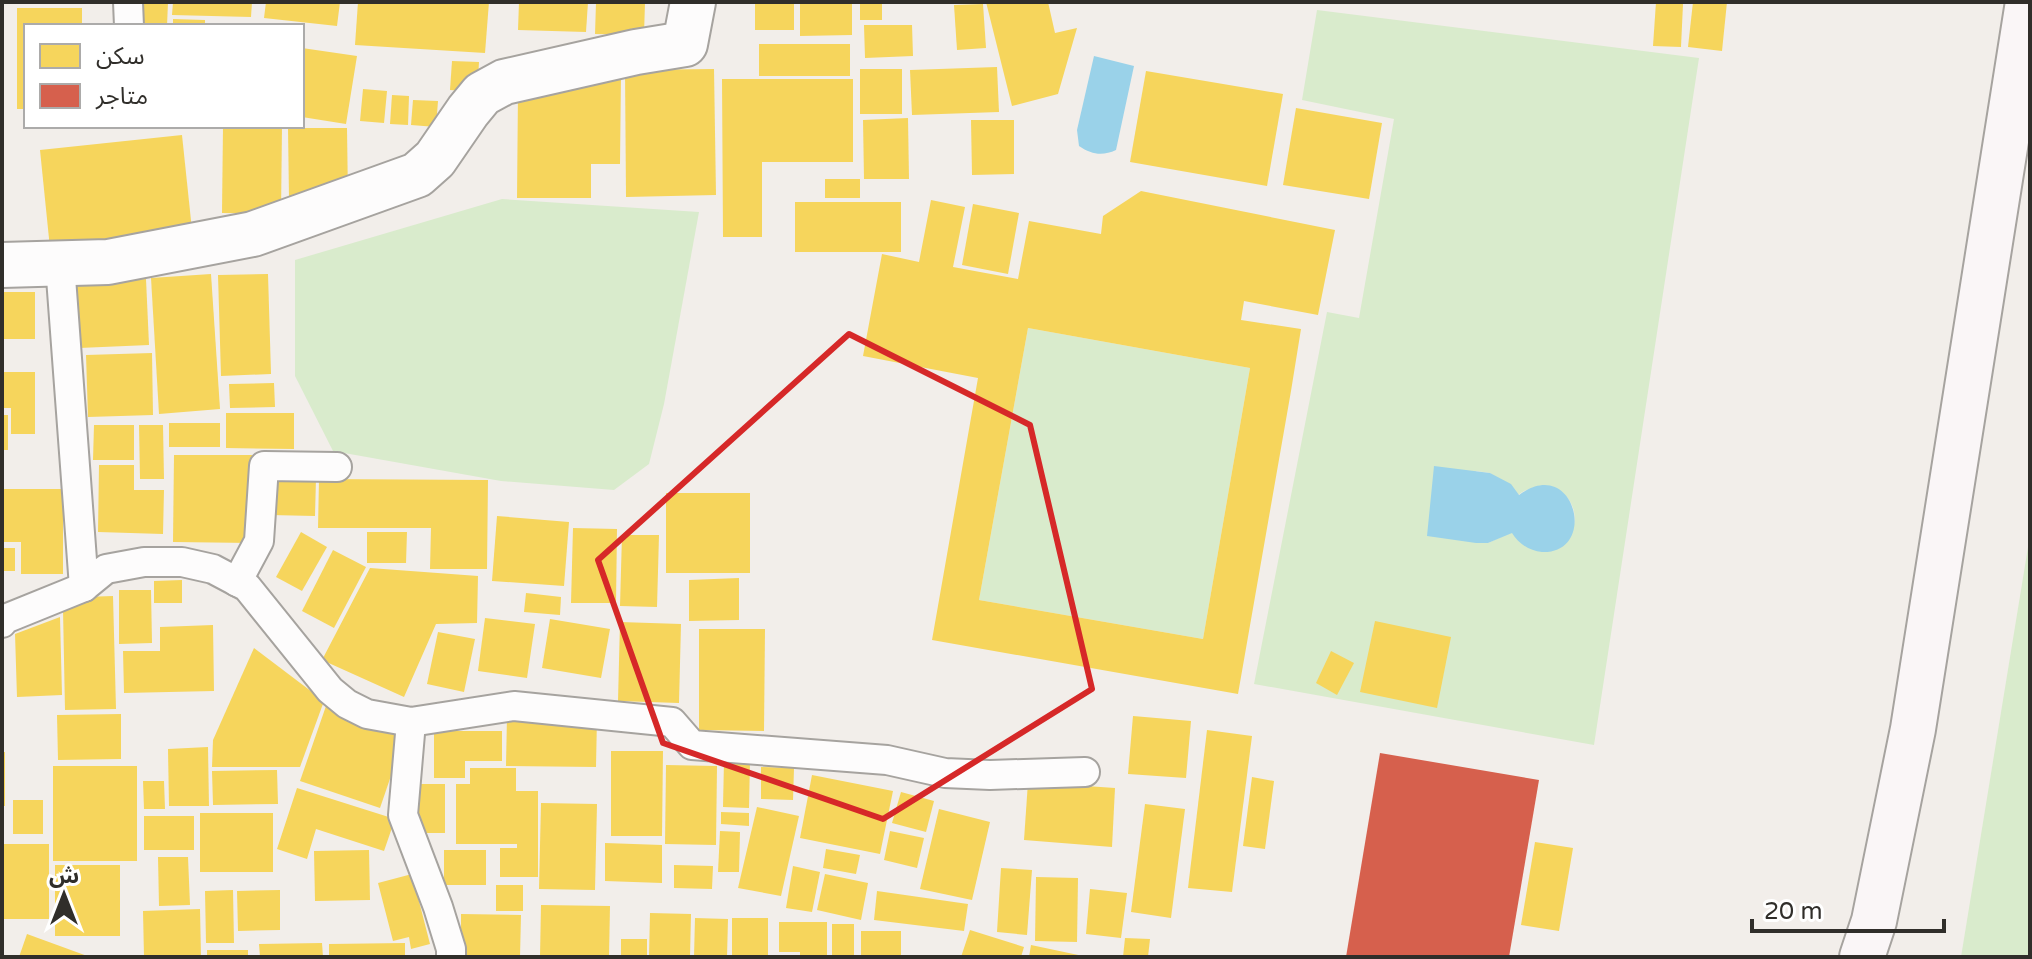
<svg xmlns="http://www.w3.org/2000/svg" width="2032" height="959" font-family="'Varela Round','Noto Sans Arabic',sans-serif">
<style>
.green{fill:#d9ebcc;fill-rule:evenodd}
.water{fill:#9ad2e9}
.homes{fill:#f6d55c;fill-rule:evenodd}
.shops{fill:#d6604d}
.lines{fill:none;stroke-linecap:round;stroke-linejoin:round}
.lane-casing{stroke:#a6a39f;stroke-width:32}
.street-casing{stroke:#a6a39f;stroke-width:48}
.secondary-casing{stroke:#a6a39f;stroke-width:48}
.lane{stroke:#fdfcfc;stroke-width:28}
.street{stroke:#fdfcfc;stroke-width:44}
.secondary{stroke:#faf6f7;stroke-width:44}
.marked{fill:none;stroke:#d62828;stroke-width:6;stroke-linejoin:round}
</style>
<rect width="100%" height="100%" fill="#f2eeea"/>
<g class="green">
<path d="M1317 10 1699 58 1594 745 1254 684 1327 312 1359 318 1394 119 1302 100ZM1476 471 1490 473 1518 495C1550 471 1588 500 1570 537L1512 532 1488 543Z"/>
<polygon points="502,199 699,212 664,404 649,464 614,490 501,481 333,451 295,376 295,260"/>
<polygon points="1028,328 1250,368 1203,639 979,600"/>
<polygon points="2030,535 2030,957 1961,957"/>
</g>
<g class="water">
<path d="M1094 56 1134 66 1116 150C1103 156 1092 155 1079 146L1077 130Z"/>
<path d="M1434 466 1490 473 1511 484 1519 495C1575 454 1599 554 1542 552 1529 551 1518 543 1512 533L1488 543H1476L1427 536Z"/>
</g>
<g class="homes">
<polygon points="144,2 168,2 167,26 144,26"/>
<polygon points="173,2 252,2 251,17 172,15"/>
<polygon points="266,2 340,2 337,26 264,18"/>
<polygon points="358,2 489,2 485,53 355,45"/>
<polygon points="519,2 588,2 586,32 518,30"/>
<polygon points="596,2 645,2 644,35 595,34"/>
<rect x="755" y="2" width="39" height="28"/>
<polygon points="800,2 852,2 852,35 800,36"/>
<rect x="860" y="2" width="22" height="18"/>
<polygon points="986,2 1048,2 1055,33 1077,28 1058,94 1012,106"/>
<polygon points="1656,2 1683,4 1681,47 1653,46"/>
<polygon points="1693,2 1727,2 1722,51 1688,47"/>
<polygon points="983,4 986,48 957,50 954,5"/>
<polygon points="17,8 82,8 82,26 26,26 26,109 17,109"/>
<polygon points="173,19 205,20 205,26 173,26"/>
<polygon points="864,25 912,25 913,56 865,58"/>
<rect x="759" y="44" width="91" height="32"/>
<polygon points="302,48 357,56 346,124 302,117"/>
<polygon points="452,61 479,62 477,92 450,90"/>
<polygon points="997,67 999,112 912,115 910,70"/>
<polygon points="714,69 716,195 626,197 625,70"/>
<rect x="860" y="69" width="42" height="45"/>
<polygon points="1146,71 1283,94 1267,186 1130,162"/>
<polygon points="621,75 620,164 591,164 591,198 517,198 518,91"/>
<polygon points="722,79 853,79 853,162 762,162 762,237 723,237"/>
<polygon points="363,89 387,91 384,123 360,121"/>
<polygon points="392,95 409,96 408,125 390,124"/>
<polygon points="413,100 438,101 436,127 411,125"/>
<polygon points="1296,108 1382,123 1369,199 1283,185"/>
<polygon points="908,118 909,179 864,179 863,120"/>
<polygon points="971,120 1014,120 1014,174 972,175"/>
<polygon points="223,126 282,126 281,214 222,213"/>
<polygon points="288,128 347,128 348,199 289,199"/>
<polygon points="182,135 192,230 51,258 40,150"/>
<rect x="825" y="179" width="35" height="19"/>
<path d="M1141 191 1335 230 1318 315 1244 301 1241 320 1301 329 1291 391 1238 694 932 640 978 378 863 356 882 254 919 262 931 200 965 207 953 267 1018 279 1029 221 1101 234 1103 216ZM1028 328 1250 368 1203 639 979 600Z"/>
<rect x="795" y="202" width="106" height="50"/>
<polygon points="973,204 1019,213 1008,274 962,265"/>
<polygon points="211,274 220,409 159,414 151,278"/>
<polygon points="268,274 271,374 221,376 218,275"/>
<polygon points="146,279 149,345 79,348 76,282"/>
<rect x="2" y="292" width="33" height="47"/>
<polygon points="152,353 153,415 88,417 86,355"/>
<polygon points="2,372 35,372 35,434 11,434 11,408 2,408"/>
<polygon points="274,383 275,407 230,408 229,384"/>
<polygon points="226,413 294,413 294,449 226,448"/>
<rect x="2" y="415" width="6" height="35"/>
<rect x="169" y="423" width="51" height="24"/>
<polygon points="94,425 134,425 134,460 93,460"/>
<polygon points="139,425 163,425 164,479 140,479"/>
<polygon points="174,455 252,455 252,543 173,542"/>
<polygon points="99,465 134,465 134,490 164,490 163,534 98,532"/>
<polygon points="270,478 316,478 315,516 270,515"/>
<polygon points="319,479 488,480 487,569 430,569 431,528 318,528"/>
<polygon points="2,489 63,489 63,574 21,574 21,542 2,542"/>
<rect x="666" y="493" width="84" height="80"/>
<polygon points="497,516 569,522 564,586 492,581"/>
<polygon points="573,528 617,529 616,603 571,603"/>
<polygon points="301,532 327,547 302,591 276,577"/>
<polygon points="367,532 407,532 406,563 367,563"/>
<polygon points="622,535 659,535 657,607 620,606"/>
<rect x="2" y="548" width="13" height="23"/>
<polygon points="333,550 366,567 334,628 302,611"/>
<polygon points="370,568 478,576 477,623 436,624 404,697 322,660"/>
<polygon points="739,578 739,620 689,621 689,580"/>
<polygon points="182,580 182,603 154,603 154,581"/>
<polygon points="119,590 151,590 152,643 119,644"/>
<polygon points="526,593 561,597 560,615 524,612"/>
<polygon points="113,596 116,709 65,710 63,609 83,597"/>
<polygon points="60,617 62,695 17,697 15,634"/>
<polygon points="485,618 535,624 527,678 478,671"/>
<polygon points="550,619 610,629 601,678 542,668"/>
<polygon points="1375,621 1451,637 1437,708 1360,692"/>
<polygon points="620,622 681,624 679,703 618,701"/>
<polygon points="213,625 214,691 124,693 123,651 160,651 160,627"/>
<polygon points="699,629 765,629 764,731 699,730"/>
<polygon points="438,632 475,639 464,692 427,684"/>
<polygon points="254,648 324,701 300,767 212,767 213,740"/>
<polygon points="1331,651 1354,663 1337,695 1316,683"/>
<polygon points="326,706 406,732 380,808 300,781"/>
<polygon points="121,714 121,759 58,760 57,715"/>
<polygon points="507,716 597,717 596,767 506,766"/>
<polygon points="1133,716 1191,721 1186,778 1128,774"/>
<polygon points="1207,730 1252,736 1232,892 1188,888"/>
<polygon points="434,731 502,731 502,761 465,761 465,778 434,778"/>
<polygon points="208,747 209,806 169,806 168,749"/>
<polygon points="611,751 663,751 662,836 611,836"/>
<rect x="2" y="752" width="3" height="54"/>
<polygon points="724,761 750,761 749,808 723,807"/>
<polygon points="666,765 717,766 716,845 665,844"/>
<rect x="53" y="766" width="84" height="95"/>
<polygon points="761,767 794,768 793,800 761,799"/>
<polygon points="470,768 516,768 516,791 538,791 538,877 500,877 500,848 517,848 517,844 456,844 456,784 470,784"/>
<polygon points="277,770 278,804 213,805 212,771"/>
<polygon points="812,775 893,791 880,854 800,838"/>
<polygon points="1252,777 1274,781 1265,849 1243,846"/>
<polygon points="143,781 164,781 165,809 144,809"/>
<polygon points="1028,782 1115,788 1112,847 1024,840"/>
<rect x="418" y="784" width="27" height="49"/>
<polygon points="297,788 395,819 384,851 316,829 307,859 277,849"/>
<polygon points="901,792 934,801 926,832 892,823"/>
<rect x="13" y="800" width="30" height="34"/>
<polygon points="541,803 597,804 595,890 539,889"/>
<polygon points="1145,804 1185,809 1171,918 1131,912"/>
<polygon points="757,807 799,816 781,896 738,888"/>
<polygon points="939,809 990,822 972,900 920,889"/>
<polygon points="721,812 749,813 749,826 721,824"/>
<rect x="200" y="813" width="73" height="59"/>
<rect x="144" y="816" width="50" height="34"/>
<polygon points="720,831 740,832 739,872 718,872"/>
<polygon points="890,831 924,838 917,868 884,860"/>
<polygon points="1535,842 1573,848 1559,931 1521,925"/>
<polygon points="605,843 662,845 662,883 605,881"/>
<rect x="2" y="844" width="47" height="75"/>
<polygon points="826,849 860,855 856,874 823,868"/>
<polygon points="369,850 370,900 315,901 314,851"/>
<rect x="444" y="850" width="42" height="35"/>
<polygon points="158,857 188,857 190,905 159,906"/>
<rect x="55" y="865" width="65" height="71"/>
<polygon points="674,865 713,866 712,889 674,888"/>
<polygon points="793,866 820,872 812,912 786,908"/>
<polygon points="1001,868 1032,870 1027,935 997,932"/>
<polygon points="412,874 430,944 411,949 409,937 393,941 378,883"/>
<polygon points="825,874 868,883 861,920 817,910"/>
<polygon points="1036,877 1078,878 1077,942 1035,941"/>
<rect x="496" y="885" width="27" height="26"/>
<polygon points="1090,889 1127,893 1121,938 1086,934"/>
<polygon points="233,890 234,943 206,943 205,891"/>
<polygon points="280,890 280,930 238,931 237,891"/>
<polygon points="877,891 968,904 964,931 874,920"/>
<polygon points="541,905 610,906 609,957 540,957"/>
<polygon points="200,909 201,957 144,957 143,911"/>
<polygon points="650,913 691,914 690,957 649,957"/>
<polygon points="461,914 521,915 520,957 461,957"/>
<polygon points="695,918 728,919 727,957 694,957"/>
<rect x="732" y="918" width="36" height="39"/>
<polygon points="779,922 827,922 827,957 800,957 800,952 779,952"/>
<rect x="832" y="924" width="22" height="33"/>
<polygon points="970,930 1024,947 1021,957 961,957"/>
<rect x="861" y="931" width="40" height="26"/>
<polygon points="27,934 90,957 19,957"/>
<polygon points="1125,938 1150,939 1148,957 1123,957"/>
<rect x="621" y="939" width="26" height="18"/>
<polygon points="322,943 323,957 260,957 259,944"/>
<polygon points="405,943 405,957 329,957 329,944"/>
<polygon points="1031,945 1083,956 1083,957 1029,957"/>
<rect x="207" y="950" width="41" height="7"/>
</g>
<polygon class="shops" points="1380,753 1539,780 1509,957 1346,957"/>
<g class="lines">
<g class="lane-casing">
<g id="lane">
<polyline points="128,2 129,26"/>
<polyline points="60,264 84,587"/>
<polyline points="237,582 259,541 264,466 337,467"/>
<polyline points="2,623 5,619 84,587 106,569 144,562 182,562 213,569 247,587 330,690 347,704 367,714 411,722 514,706 672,722 692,745 887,760 945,773 990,775 1085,772"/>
<polyline points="411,722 403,815 438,907 451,949 451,957"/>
</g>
</g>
<g class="street-casing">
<polyline id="street" points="2,265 108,262 253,234 417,175 435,159 468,111 482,94 504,82 636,52 685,44 693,2"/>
</g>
<g class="secondary-casing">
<polyline id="secondary" points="1862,957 1874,921 1913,729 2028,2"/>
</g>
<use href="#lane" class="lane"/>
<use href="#street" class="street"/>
<use href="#secondary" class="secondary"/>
</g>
<path class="marked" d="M849 334 1030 425 1092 689 883 819 663 743 598 560Z"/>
<rect width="2032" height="959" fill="none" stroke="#302e2a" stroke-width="8"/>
<rect x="24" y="24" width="280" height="104" fill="#ffffff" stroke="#acabaa" stroke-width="2"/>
<rect x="40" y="44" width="40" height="24" fill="#f6d55c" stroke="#acabaa" stroke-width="2"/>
<text x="96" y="64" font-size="24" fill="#302e2a">سكن</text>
<rect x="40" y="84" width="40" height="24" fill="#d6604d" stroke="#acabaa" stroke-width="2"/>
<text x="96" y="104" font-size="24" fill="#302e2a">متاجر</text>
<g transform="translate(64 895)" stroke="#ffffff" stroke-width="6" paint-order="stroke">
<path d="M0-6L14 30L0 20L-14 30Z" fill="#302e2a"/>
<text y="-12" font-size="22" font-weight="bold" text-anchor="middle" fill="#302e2a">ش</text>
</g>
<path d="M1752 919v12h192v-12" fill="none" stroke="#302e2a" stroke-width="4"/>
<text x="1764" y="919" font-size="24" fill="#302e2a" stroke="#ffffff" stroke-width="6" paint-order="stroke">20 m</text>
</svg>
